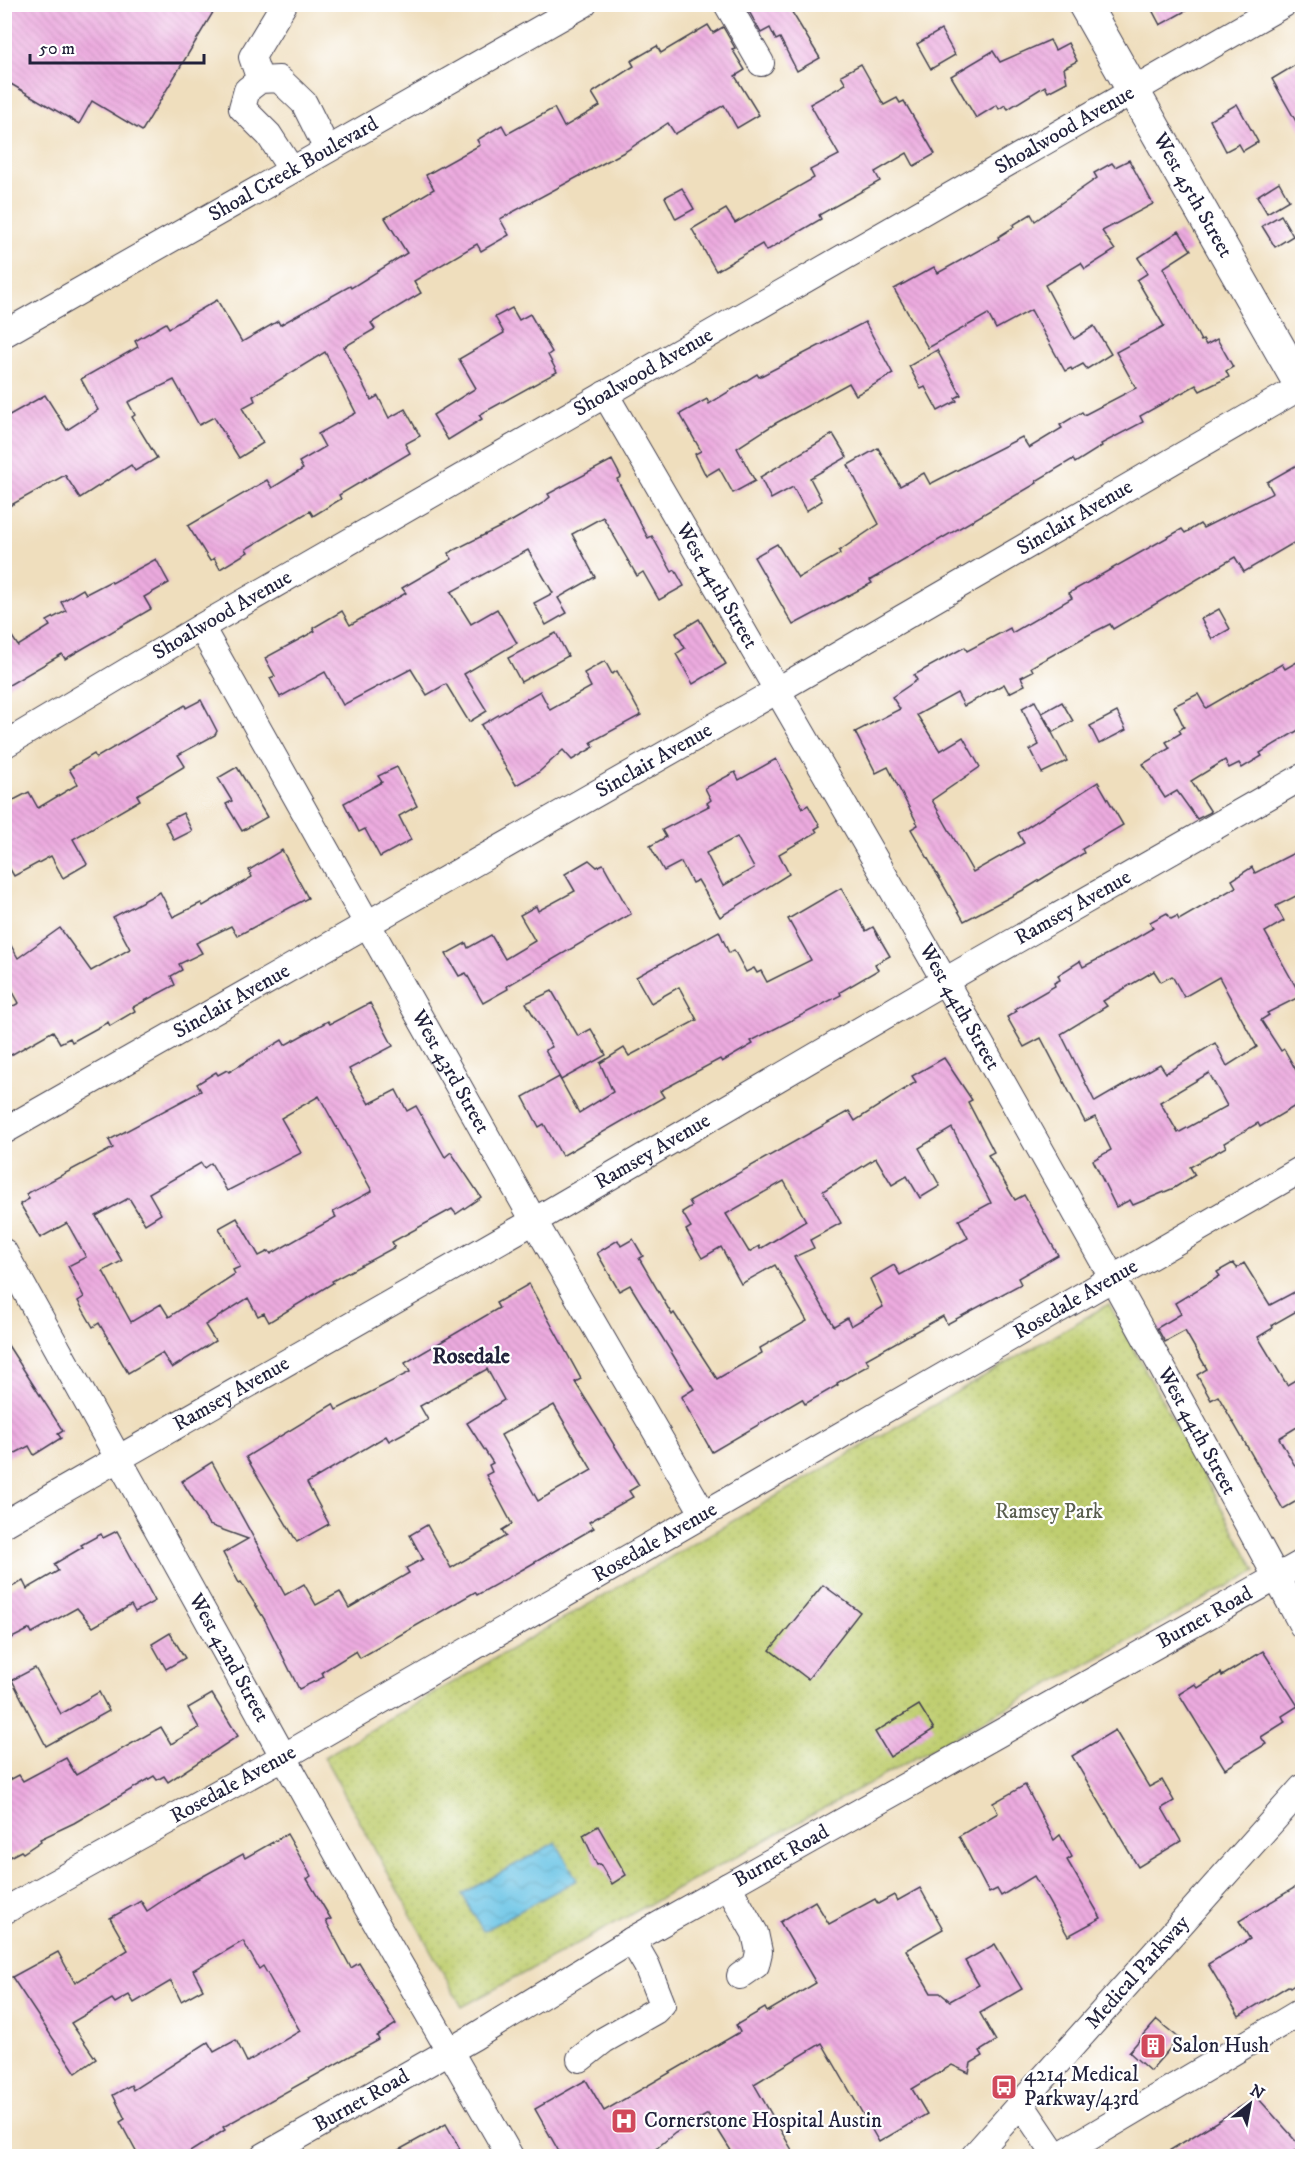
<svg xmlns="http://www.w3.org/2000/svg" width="1307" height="2161" font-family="'IM FELL DW Pica',serif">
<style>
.park{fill:url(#park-dots);stroke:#707856;stroke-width:1.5}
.water{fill:url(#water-waves);stroke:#447290;stroke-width:1.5}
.building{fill:url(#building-back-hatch);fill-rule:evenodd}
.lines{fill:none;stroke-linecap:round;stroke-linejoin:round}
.minor-casing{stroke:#413e4e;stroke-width:28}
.major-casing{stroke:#413e4e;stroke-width:34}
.minor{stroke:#fff;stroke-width:26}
.major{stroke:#fff;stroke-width:32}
.labels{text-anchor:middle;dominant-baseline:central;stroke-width:4.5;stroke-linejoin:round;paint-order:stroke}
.street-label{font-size:21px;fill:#22223b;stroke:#fff}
.park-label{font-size:21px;fill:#595e4e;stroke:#fff}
.poi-label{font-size:21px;fill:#22223b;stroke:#fff;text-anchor:start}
.neighbourhood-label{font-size:22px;font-weight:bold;fill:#22223b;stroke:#fff}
</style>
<defs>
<pattern id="park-dots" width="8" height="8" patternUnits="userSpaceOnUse" patternTransform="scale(1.5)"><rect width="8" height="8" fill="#bfce70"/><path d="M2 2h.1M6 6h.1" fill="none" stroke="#a4b162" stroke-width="1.8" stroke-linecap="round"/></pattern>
<pattern id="water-waves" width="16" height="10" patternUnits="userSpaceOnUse" patternTransform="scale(1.5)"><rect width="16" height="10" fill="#67c3e5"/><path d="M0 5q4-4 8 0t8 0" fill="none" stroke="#59a7c5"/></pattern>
<pattern id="building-back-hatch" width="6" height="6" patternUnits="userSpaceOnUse" patternTransform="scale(1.5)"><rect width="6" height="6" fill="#ecabdf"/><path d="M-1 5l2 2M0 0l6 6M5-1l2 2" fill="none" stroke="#ca93c0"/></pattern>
</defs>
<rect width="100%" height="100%" fill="#fff"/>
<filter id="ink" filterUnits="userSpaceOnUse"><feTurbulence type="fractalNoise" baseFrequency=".0167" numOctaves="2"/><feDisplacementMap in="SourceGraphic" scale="12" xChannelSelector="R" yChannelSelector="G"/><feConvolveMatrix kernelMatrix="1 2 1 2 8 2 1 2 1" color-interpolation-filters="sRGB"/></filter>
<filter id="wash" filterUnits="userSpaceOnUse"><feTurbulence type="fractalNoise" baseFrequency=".008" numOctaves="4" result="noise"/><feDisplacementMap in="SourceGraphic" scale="24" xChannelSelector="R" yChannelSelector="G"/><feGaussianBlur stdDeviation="1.35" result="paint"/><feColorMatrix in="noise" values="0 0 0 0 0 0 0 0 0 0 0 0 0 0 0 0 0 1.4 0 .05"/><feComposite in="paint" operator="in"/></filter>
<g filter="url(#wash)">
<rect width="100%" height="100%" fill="#efdebd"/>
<polygon class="park" points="1109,1304 1256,1571 462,2007 324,1757"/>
<polygon class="water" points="556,1842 577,1880 483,1931 462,1894"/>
<g id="blocks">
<g class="building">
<polygon points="4,4 218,4 142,131 92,101 79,124 4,80"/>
<polygon points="745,4 787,4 820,58 797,71 780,38 776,40 770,28 761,33"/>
<polygon points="1149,4 1198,4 1160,25"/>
<polygon points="708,25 713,33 723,27 735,48 732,49 745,70 735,76 759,115 737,128 724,105 675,134 668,123 626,151 500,219 509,235 481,251 477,244 414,281 421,293 371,323 375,329 344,347 371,400 378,396 389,418 405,409 420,436 405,444 410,453 339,495 341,499 313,516 310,511 246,549 248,552 220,569 214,558 210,561 188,526 267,480 272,488 303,469 299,462 325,447 318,434 356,413 325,352 253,396 255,401 242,408 263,443 239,458 214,417 199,425 174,380 128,402 135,415 132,417 157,458 135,471 131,465 80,498 65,475 4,509 4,418 45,395 67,430 98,410 81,379 138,347 135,341 166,323 169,328 217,300 242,342 278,321 280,325 350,286 351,288 407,253 385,218 434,189 426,175 480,145 477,140 502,125 507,134 554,108 564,127 600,106 592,93 634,66 631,61 657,46 661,53"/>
<polygon points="941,30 955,55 931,69 917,44"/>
<polygon points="1050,40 1055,50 1068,43 1077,61 1064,68 1067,82 1048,92 1045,86 1008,109 1005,105 999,109 997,105 976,118 951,76 993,51 1000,62"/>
<polygon points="1302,61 1302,132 1272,79"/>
<polygon points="861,64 884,105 897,98 900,103 904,101 935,154 914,166 907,153 875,172 880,181 819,215 821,219 766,251 762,244 716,271 692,229 726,209 735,223 814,178 810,170 839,155 810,104 846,84 841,75"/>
<polygon points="1237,104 1258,142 1243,151 1239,144 1226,151 1210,120"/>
<polygon points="1129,160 1153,204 1102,231 1115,250 1085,269 1081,263 1045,285 1074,339 1094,326 1111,354 1087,369 1083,364 1072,370 1071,368 1065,371 1031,310 996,329 988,314 928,348 894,289 934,267 938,273 999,239 998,237 1014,227 1013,225 1031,214 1035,221 1097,178 1094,173 1112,163 1115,167"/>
<polygon points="1279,182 1289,200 1267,213 1257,196"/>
<polygon points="682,188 694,209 676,219 665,197"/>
<polygon points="1281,215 1293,236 1275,247 1262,226"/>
<polygon points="1179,231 1191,250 1163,268 1201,341 1203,340 1206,345 1217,339 1233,367 1226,371 1229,377 1200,391 1196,385 1140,416 1143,422 1101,444 1102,446 1075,463 1073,459 1036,481 1037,483 870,580 872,583 793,625 754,557 777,544 798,578 840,554 839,551 879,524 848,465 878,448 900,486 924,473 930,484 1022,437 1029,448 1062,428 1060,425 1082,412 1084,415 1136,388 1116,352 1164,326 1137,280 1148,273 1138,258"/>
<polygon points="512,308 519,320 530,314 552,352 548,355 557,372 479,415 482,419 448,440 433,415 476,388 459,359 504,333 495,317"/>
<polygon points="865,322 893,374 856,395 849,383 776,423 737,448 755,481 733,493 719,468 706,476 695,454 701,451 680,414 707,399 709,404 757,374 759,377"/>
<polygon points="937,350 961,395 955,398 957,401 938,411 925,387 921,389 909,366"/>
<polygon points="833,434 847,457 810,478 822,501 806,511 793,487 771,499 760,477"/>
<polygon points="612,460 621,477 617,479 648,538 652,536 672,572 675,570 684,586 659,600 643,572 637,576 603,517 572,534 595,577 558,598 567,613 546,625 534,603 553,593 528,550 451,592 471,624 497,609 517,643 464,674 487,711 469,722 446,684 427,695 411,669 343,705 325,672 280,697 270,678 275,676 265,658 315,631 313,628 342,611 350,625 406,593 402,588 452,559 448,553 512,521 543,503 550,497 548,494"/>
<polygon points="1302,462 1302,538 1244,572 1235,557 1113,629 1110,624 1092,633 1031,667 1033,671 1021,677 1025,685 1009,693 1004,684 964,706 957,693 917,715 940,751 963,737 980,767 932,800 973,872 1024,843 1018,833 1098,782 1123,825 1082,849 1084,853 1027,888 964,921 911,829 918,825 888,767 876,773 855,732 900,709 892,697 917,680 914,675 965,647 967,651 1010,628 1012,633 1072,598 1069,593 1182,529 1185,533 1200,524 1203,528 1273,493 1267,482"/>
<polygon points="156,559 169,583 144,597 151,609 65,659 62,654 4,688 4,624 18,646 50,626 47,621 66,611 61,602 83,589 86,594 111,581 112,583"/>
<polygon points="1219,609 1230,629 1212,639 1201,619"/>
<polygon points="699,619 726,664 693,684 676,654 685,648 676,633"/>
<polygon points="556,633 568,656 521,682 508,658"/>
<polygon points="1302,659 1302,728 1260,753 1262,756 1242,768 1239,763 1229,768 1225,760 1191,781 1211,812 1197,819 1177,791 1165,798 1143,764 1170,748 1166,742 1181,733 1179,730 1184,727 1174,706 1198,694 1206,708 1282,664 1285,669"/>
<polygon points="605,661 612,674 617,671 641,715 591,742 594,747 572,760 563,750 539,772 516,785 481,725 540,691 550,710 591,687 584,673"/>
<polygon points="201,700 217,731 215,735 178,755 185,766 137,795 140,800 73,839 87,864 63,878 51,856 14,876 4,859 4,805 29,792 38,808 78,784 69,769 94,754 96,758 185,705 186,708"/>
<polygon points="1035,701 1067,761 1042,773 1030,750 1039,745 1022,708"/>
<polygon points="1062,702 1073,721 1053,732 1042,713"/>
<polygon points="1117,712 1126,730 1099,744 1090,726"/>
<path d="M776 759 803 808 808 805 820 826 815 829 817 832 779 854 789 874 720 917 698 880 692 883 681 862 664 871 650 846 666 837 662 830 709 806 707 803 711 800 705 788 735 772 739 780ZM737 837 754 868 723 886 706 853Z"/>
<polygon points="237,767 267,817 242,831 226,804 232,801 218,778"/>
<polygon points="397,767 417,806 399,816 411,840 380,857 365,829 359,832 344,803 382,782 378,776"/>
<polygon points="183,813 192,831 174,840 165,822"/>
<path d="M1302 849V893L1276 906 1284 921 1265 932 1301 996 1267 1013 1269 1015 1261 1020 1281 1051 1284 1049 1302 1081V1102L1260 1127 1258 1123 1224 1143 1226 1147 1190 1167 1195 1175 1174 1188 1133 1205 1130 1200 1116 1207 1093 1160 1111 1150 1095 1117 1085 1122 1041 1038 1024 1047 1007 1017 1017 1011 1015 1009 1055 986 1054 983 1060 980 1058 975 1080 961 1083 967 1114 951 1153 928 1150 922 1167 913 1171 919 1177 916 1179 920 1236 887 1232 880 1252 867 1255 873ZM1154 971 1161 982 1172 976 1184 997 1219 977 1257 1047 1227 1066 1215 1043 1166 1073 1160 1064 1095 1102 1061 1034 1107 1006 1103 1001ZM1209 1073 1227 1106 1178 1133 1160 1102Z"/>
<polygon points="282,850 308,898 237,936 231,926 196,943 202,953 179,964 182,970 171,976 175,985 133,1007 135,1011 110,1026 108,1022 72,1042 70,1038 60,1043 53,1031 4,1059 4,1011 19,1003 4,976 4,933 18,958 60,928 91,971 130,949 113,917 160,892 173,917 201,903 203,906 252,877 249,870"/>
<polygon points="589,860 597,867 603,864 631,914 507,986 508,989 483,1003 466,973 459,976 446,954 466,943 468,948 491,935 505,959 535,941 520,915 536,906 538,911 575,891 565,874"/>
<polygon points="841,888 866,931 873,927 890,956 875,964 878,970 840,992 841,995 751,1041 753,1044 722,1062 720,1059 660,1091 664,1097 562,1156 544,1124 539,1127 523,1097 559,1077 579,1113 613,1092 600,1063 624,1048 629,1056 697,1020 679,987 651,1003 636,977 719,931 729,953 734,950 746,972 754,968 757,973 761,971 767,982 811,960 788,919"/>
<polygon points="552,991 578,1036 591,1029 606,1055 561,1080 545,1050 552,1047 526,1003"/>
<path d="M370 1003 393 1046 349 1069 369 1104 396 1090 407 1111 416 1106 445 1157 451 1152 481 1197 456 1214 452 1209 392 1242 395 1247 332 1281 333 1283 269 1322 264 1313 258 1316 248 1298 205 1325 215 1341 172 1368 162 1353 128 1373 99 1323 93 1327 78 1301 84 1297 68 1266 86 1257 67 1223 40 1238 20 1204 29 1199 26 1194 113 1148 109 1140 201 1091 197 1084 216 1072 218 1075 227 1070 229 1072 282 1040 285 1045 328 1021 330 1024ZM319 1096 372 1191 333 1212 336 1217 271 1254 269 1251 259 1256 237 1218 219 1228 240 1267 233 1270 235 1274 169 1317 161 1304 131 1322 103 1271 122 1261 96 1216 129 1198 145 1224 161 1214 149 1193 201 1163 204 1168 211 1163 227 1191 301 1153 281 1118Z"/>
<path d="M944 1058 972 1100 968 1102 994 1152 988 1155 1015 1200 1024 1195 1058 1255 1018 1278 1021 1284 947 1324 943 1316 866 1359 869 1365 837 1383 838 1385 805 1404 802 1399 712 1452 681 1397 694 1389 630 1285 619 1291 597 1253 618 1240 621 1246 633 1239 643 1256 639 1258 672 1315 674 1313 717 1379 762 1353 760 1348 807 1321 775 1265 741 1284 721 1247 702 1258 686 1230 691 1227 682 1212 692 1206 689 1201 849 1111 855 1121 916 1082 912 1076ZM952 1128 991 1203 959 1220 968 1238 900 1275 894 1265 870 1279 883 1307 851 1326 847 1318 834 1326 794 1257 814 1248 810 1240 841 1223 823 1191 876 1158 892 1185 907 1176 920 1198 940 1186 919 1148ZM784 1181 806 1221 760 1249 759 1246 749 1252 726 1214Z"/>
<polygon points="1233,1263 1237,1268 1244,1263 1270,1305 1302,1288 1302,1308 1272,1325 1273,1328 1258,1337 1287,1385 1302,1376 1302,1424 1279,1438 1302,1478 1302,1498 1283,1509 1218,1396 1211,1400 1197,1375 1207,1369 1185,1331 1165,1342 1157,1328 1181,1314 1175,1303 1220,1276 1217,1272"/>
<path d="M529 1284 581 1379 575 1382 639 1485 629 1491 633 1497 589 1522 594 1528 525 1568 477 1595 475 1592 360 1658 356 1651 322 1672 324 1677 299 1689 265 1620 241 1582 239 1583 223 1553 248 1539 209 1525 182 1481 212 1462 285 1595 304 1584 316 1605 340 1592 349 1608 409 1573 406 1568 423 1559 410 1535 427 1525 451 1568 506 1536 502 1530 512 1524 486 1475 492 1472 489 1465 493 1463 467 1423 504 1400 487 1369 420 1406 428 1420 389 1441 386 1436 307 1483 329 1524 297 1542 246 1457 333 1404 336 1410 410 1372 405 1363 499 1308 496 1303ZM554 1405 592 1470 538 1501 501 1435Z"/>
<polygon points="4,1339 63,1431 58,1434 61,1438 34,1455 29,1446 4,1459"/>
<polygon points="117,1531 155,1601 135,1612 131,1605 93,1627 77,1608 32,1633 30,1629 4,1642 4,1591 23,1581 27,1589 58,1571 54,1564 83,1547 81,1545 101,1534 103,1538"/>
<polygon points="823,1585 860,1612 808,1679 770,1650"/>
<polygon points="170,1633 185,1658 166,1669 152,1644"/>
<polygon points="1263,1651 1298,1706 1282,1716 1285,1722 1261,1737 1266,1744 1225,1769 1179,1694 1195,1684 1198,1688 1221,1673 1222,1676"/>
<polygon points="35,1668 61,1714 99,1692 109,1711 46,1746 12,1680"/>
<polygon points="212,1694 238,1736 168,1782 164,1776 157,1780 154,1776 74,1823 40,1839 41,1841 23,1853 21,1851 4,1860 4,1783 19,1775 23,1781 66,1758 76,1775 161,1727 171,1744 199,1728 188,1708"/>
<polygon points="919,1705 934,1729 890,1757 875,1732"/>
<polygon points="1115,1730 1149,1787 1162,1780 1174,1801 1162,1808 1181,1841 1138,1867 1072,1756"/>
<polygon points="1025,1785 1054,1840 1060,1835 1072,1857 1067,1860 1101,1918 1068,1936 1034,1876 1001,1896 997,1889 989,1893 959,1836 998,1813 993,1803"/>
<polygon points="598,1826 626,1875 612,1884 600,1864 597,1865 583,1835"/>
<polygon points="287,1834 311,1876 307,1879 331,1919 326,1921 351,1968 359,1963 396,2024 377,2036 379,2040 223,2127 225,2130 182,2157 139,2157 120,2122 125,2119 113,2095 131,2085 133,2090 208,2042 214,2052 236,2040 247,2062 300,2031 263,1966 259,1969 243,1941 193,1970 203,1989 181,2001 171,1981 134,2003 129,1995 115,2003 112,1999 71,2023 96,2059 76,2073 12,1977 58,1952 75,1983 128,1950 110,1918 141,1901 147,1911 180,1889 243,1854 245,1858"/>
<polygon points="1302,1883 1302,1980 1290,1988 1288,1986 1239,2016 1208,1964 1250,1939 1239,1921"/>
<polygon points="920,1888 943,1929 906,1950 931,1993 940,1993 950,2001 979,1985 965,1961 995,1944 1022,1989 980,2013 996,2041 980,2051 983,2056 971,2063 969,2073 952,2065 912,2089 927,2114 879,2142 822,2043 754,2084 796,2157 735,2157 708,2114 675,2133 646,2157 562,2157 535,2109 586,2080 604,2111 740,2032 736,2025 765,2008 767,2012 816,1983 780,1922 815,1901 829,1924 875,1899 878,1904 894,1895 897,1901"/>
<polygon points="1157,2020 1179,2038 1150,2071 1129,2052"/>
<polygon points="1257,2097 1302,2147 1286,2157 1159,2157"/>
<polygon points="446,2124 460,2149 446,2157 386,2157"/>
</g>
</g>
</g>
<g filter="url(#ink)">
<use href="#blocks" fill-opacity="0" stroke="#413e4e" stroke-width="1.5"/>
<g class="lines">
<g class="minor-casing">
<g id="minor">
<polyline points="727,4 761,63"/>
<polyline points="260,80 252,57 284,4"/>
<polyline points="291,169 269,135 242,108 247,90 260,80 279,79 304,103 327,149"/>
<path id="s1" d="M4 334 584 4"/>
<path id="s2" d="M605 394C843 802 1080 1210 1302 1625"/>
<path id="s3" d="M201 627 534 1221 703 1513"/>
<path id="s4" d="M4 745 201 627 1284 4"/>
<path id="s5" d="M4 1131 778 690 1302 386"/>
<path id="s6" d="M4 1252 364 1902 510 2156"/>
<path id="s7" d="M4 1524 534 1221 927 991 1302 777"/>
<polyline points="728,1886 755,1933 759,1952 756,1965 740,1976"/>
<path id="s8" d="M4 1911 285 1756 1302 1169"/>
<polyline points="580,2059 604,2040 655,2011 662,2004 647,1966 632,1940"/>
<polyline points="1021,2104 1056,2156"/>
<path id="s9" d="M264 2156 474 2037 632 1940 1302 1563"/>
<path id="s10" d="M974 2156 1302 1788"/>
<polyline points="1058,2156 1302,2011"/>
</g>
</g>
<g class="major-casing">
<g id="major">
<path id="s11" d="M1084 4 1302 388"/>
</g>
</g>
<use href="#minor" class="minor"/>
<use href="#major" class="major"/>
</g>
</g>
<defs>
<g id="building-square" transform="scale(1.35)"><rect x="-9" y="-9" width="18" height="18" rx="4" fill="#d1495b" stroke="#fff"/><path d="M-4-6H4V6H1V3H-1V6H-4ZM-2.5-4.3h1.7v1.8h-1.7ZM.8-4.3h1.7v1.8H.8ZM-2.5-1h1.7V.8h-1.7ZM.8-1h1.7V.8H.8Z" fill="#fff"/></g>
<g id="bus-square" transform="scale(1.35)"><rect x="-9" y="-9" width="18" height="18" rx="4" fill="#d1495b" stroke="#fff"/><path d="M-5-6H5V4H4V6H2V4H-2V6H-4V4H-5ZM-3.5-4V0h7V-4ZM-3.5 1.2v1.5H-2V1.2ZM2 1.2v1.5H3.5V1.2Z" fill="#fff"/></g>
<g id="hospital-square" transform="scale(1.35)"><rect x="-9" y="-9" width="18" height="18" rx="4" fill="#d1495b" stroke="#fff"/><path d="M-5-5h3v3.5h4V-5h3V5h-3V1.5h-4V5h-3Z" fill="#fff"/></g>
</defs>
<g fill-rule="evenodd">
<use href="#building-square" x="1153" y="2046"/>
<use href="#bus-square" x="1004" y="2087"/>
<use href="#hospital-square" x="624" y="2121"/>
</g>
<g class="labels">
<g class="street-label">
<text stroke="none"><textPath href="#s4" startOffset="1226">Shoalwood Avenue</textPath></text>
<text stroke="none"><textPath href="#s1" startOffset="333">Shoal Creek Boulevard</textPath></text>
<text stroke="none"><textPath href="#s11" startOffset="220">West 45th Street</textPath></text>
<text stroke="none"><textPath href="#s4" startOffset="740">Shoalwood Avenue</textPath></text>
<text stroke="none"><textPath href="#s5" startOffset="1234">Sinclair Avenue</textPath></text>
<text stroke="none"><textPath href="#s2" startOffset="222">West 44th Street</textPath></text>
<text stroke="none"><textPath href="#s4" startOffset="254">Shoalwood Avenue</textPath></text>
<text stroke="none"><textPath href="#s5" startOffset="748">Sinclair Avenue</textPath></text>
<text stroke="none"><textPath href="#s7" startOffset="1234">Ramsey Avenue</textPath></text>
<text stroke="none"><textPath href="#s5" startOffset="262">Sinclair Avenue</textPath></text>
<text stroke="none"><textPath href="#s2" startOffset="708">West 44th Street</textPath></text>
<text stroke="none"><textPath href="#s3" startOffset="510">West 43rd Street</textPath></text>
<text stroke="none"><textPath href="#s7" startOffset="748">Ramsey Avenue</textPath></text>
<text stroke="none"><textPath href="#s8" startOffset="1234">Rosedale Avenue</textPath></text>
<text stroke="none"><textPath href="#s7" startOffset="262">Ramsey Avenue</textPath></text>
<text stroke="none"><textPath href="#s2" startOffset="1194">West 44th Street</textPath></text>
<text stroke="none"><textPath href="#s8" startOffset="748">Rosedale Avenue</textPath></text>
<text stroke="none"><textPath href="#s9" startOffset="1084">Burnet Road</textPath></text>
<text stroke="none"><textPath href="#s6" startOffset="464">West 42nd Street</textPath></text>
<text stroke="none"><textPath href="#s8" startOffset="262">Rosedale Avenue</textPath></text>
<text stroke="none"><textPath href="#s9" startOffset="598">Burnet Road</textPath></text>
<text stroke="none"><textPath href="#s10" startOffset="246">Medical Parkway</textPath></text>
<text stroke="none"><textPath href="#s9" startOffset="112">Burnet Road</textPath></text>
</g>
<g class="park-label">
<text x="1049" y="1512">Ramsey Park</text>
</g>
<g class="poi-label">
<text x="1172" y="2046">Salon Hush</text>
<text x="1024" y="2075">4214 Medical<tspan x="1024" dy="24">Parkway/43rd</tspan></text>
<text x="644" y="2121">Cornerstone Hospital Austin</text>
</g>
<g class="neighbourhood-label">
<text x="471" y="1356">Rosedale</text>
</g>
</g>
<rect width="1307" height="2161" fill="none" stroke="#fff" stroke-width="24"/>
<g transform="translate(1250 2104) rotate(31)" stroke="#ffffff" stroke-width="4.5" paint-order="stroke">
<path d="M0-4.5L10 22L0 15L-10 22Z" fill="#22223b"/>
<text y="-9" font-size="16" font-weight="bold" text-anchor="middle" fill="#22223b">N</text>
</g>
<path d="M30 54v9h174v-9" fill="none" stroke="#22223b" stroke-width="3"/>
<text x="39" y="54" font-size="18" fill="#22223b" stroke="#ffffff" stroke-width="4.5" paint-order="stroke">50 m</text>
</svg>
